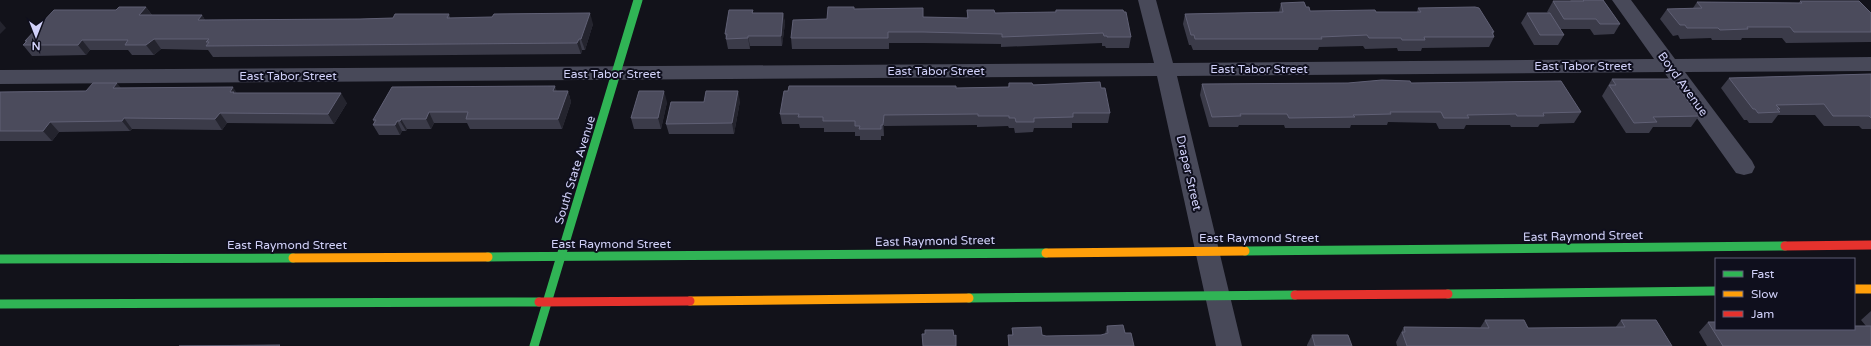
<svg xmlns="http://www.w3.org/2000/svg" width="1871" height="346" font-family="'Varela Round',sans-serif">
<style>
.lines{fill:none;stroke-linecap:round;stroke-linejoin:round}
.street{fill:#484959;fill-rule:evenodd}
.fast{stroke:#30b455;stroke-width:9}
.slow{stroke:#ff9f0a;stroke-width:9}
.jam{stroke:#e5322d;stroke-width:9}
.wall{fill:#3b3b49}
.shaded-wall{fill:#24242e}
.building{fill:#4b4b5c;stroke:#606075}
.labels{text-anchor:middle;dominant-baseline:central;stroke-width:4;stroke-linejoin:round;paint-order:stroke}
.street-label{font-size:12px;fill:#d1d1f9;stroke:#0f0f1d}
</style>
<rect width="100%" height="100%" fill="#12121a"/>
<g class="lines">
<polygon class="street" points="1138,0 1156,0 1173,63 1654,59 1612,0 1631,0 1675,59 1871,57 1871,71 1685,72 1752,161 1755,167 1752,173 1744,175 1736,173 1664,72 1177,76 1242,346 1216,346 1157,76 0,84 0,70 1154,63"/>
<g class="fast">
<polyline points="1245,251 1785,246"/>
<polyline points="488,257 1046,253"/>
<polyline points="0,259 293,258"/>
<polyline points="1448,294 1716,291"/>
<polyline points="969,298 1295,295"/>
<polyline points="0,304 539,302"/>
<polyline points="534,346 638,0"/>
</g>
<g class="slow">
<polyline points="1046,253 1245,251"/>
<polyline points="293,258 488,257"/>
<polyline points="1854,289 1871,289"/>
<polyline points="690,301 969,298"/>
</g>
<g class="jam">
<polyline points="1785,246 1871,245"/>
<polyline points="1295,295 1448,294"/>
<polyline points="539,302 690,301"/>
</g>
</g>
<g class="wall">
<polygon points="1570,0 1603,0 1620,24 1614,34 1594,35 1590,29 1560,29 1564,35 1558,45 1534,45 1521,23 1527,13 1548,13 1547,12 1553,1 1571,1"/>
<polygon points="1800,1 1871,13 1871,42 1786,43 1782,38 1742,38 1741,40 1712,40 1711,38 1680,39 1678,35 1673,36 1660,19 1667,9 1693,8 1697,2 1799,3"/>
<polygon points="1281,3 1306,7 1310,11 1376,12 1417,12 1418,8 1494,32 1493,35 1494,37 1489,47 1422,48 1421,51 1398,51 1397,48 1365,49 1363,46 1319,47 1318,50 1193,50 1191,45 1189,45 1183,24 1185,14 1279,12"/>
<polygon points="146,7 152,15 202,15 205,20 360,19 393,18 449,14 450,18 593,24 585,50 582,50 581,54 213,57 208,50 161,49 154,55 132,55 128,50 90,50 86,55 32,56 23,45 26,42 25,41 116,10"/>
<polygon points="854,9 923,17 967,18 967,10 995,13 1055,12 1056,10 1131,37 1129,48 1106,48 1105,46 1102,46 1102,43 1001,47 1001,44 923,43 889,43 889,49 792,49 791,38 827,19"/>
<polygon points="753,10 753,13 783,13 785,23 782,46 750,46 750,49 728,49 725,34"/>
<polygon points="1871,74 1871,129 1862,129 1859,126 1824,126 1815,115 1778,115 1772,123 1749,123 1747,120 1744,120 1721,88 1729,78"/>
<polygon points="1612,79 1699,116 1691,127 1653,127 1649,133 1626,133 1602,96"/>
<polygon points="1009,83 1101,88 1110,113 1108,123 1072,123 1072,128 1034,128 1033,132 1015,133 1014,128 1009,128 1008,126 977,127 977,125 884,126 884,136 881,136 881,140 860,140 860,136 855,136 855,132 824,132 824,128 800,128 799,124 782,124 780,114 956,88 1008,87"/>
<polygon points="1411,83 1581,112 1574,123 1540,124 1538,127 1511,127 1510,125 1466,125 1464,129 1439,129 1436,123 1388,122 1387,125 1351,125 1350,128 1285,128 1284,125 1239,125 1238,127 1209,127 1200,95 1202,84"/>
<polygon points="121,88 237,93 347,103 334,124 227,123 222,130 132,129 130,131 59,132 52,141 0,141 0,92 86,91"/>
<polygon points="557,91 568,91 571,102 562,129 470,129 467,123 434,123 431,129 407,129 406,131 402,131 400,135 379,135 373,125 374,122 373,120"/>
<polygon points="740,101 734,134 669,134 666,124"/>
<polygon points="667,102 661,129 634,129 631,118"/>
<polygon points="1871,311 1871,346 1707,346 1699,332 1708,322 1716,329 1866,326 1861,320"/>
<polygon points="1485,320 1528,328 1615,328 1621,320 1672,346 1397,346 1396,342 1404,327 1480,328"/>
<polygon points="1107,326 1125,333 1134,346 1008,346 1008,335 1012,335 1012,328 1046,336 1101,335 1105,334"/>
<polygon points="1312,335 1352,346 1307,346 1307,345"/>
</g>
<g class="shaded-wall">
<polygon points="146,7 153,17 139,15"/>
<polygon points="590,13 593,24 585,50 581,39"/>
<polygon points="783,13 785,23 782,46 781,36"/>
<polygon points="202,15 208,25 198,20"/>
<polygon points="0,21 6,28 0,34"/>
<polygon points="748,36 750,46 750,49 748,38"/>
<polygon points="154,39 161,49 154,55 146,45"/>
<polygon points="579,39 582,50 581,54 577,43"/>
<polygon points="82,40 90,50 86,55 78,45"/>
<polygon points="117,83 125,93 113,88"/>
<polygon points="555,86 559,97 553,91"/>
<polygon points="233,87 240,98 230,92"/>
<polygon points="568,91 571,102 562,129 558,119"/>
<polygon points="664,91 667,102 661,129 658,118"/>
<polygon points="738,91 740,101 734,134 732,123"/>
<polygon points="341,93 347,103 334,124 328,114"/>
<polygon points="429,112 434,123 431,129 426,119"/>
<polygon points="220,113 227,123 222,130 215,119"/>
<polygon points="884,115 884,136 883,125"/>
<polygon points="124,118 132,129 130,131 122,121"/>
<polygon points="401,119 407,129 406,131 400,121"/>
<polygon points="397,121 402,131 400,135 395,125"/>
<polygon points="50,122 59,132 52,141 43,131"/>
</g>
<g class="building">
<polygon points="1583,0 1603,0 1620,24 1600,24 1596,19 1564,19 1553,1 1584,1"/>
<polygon points="1800,1 1859,1 1871,13 1871,32 1794,32 1790,27 1747,27 1748,29 1720,30 1718,28 1687,28 1685,25 1680,25 1667,9 1702,8 1697,2 1802,3"/>
<polygon points="1304,2 1306,7 1309,7 1310,11 1375,10 1376,12 1421,12 1418,8 1475,7 1479,8 1494,32 1492,32 1494,37 1424,37 1425,40 1402,40 1401,38 1369,38 1367,35 1321,37 1322,39 1195,39 1194,35 1191,35 1185,14 1283,12 1281,3"/>
<polygon points="119,7 146,7 139,15 202,15 198,20 360,19 393,18 395,14 449,14 447,18 492,17 494,14 590,13 581,39 579,39 577,43 206,46 209,42 206,42 209,39 154,39 146,45 125,45 128,40 82,40 78,45 23,45 27,41 25,41 54,10 116,10"/>
<polygon points="828,7 854,7 854,9 923,8 923,17 968,18 967,10 994,10 995,13 1056,12 1056,10 1123,10 1124,12 1126,12 1131,37 1107,37 1107,36 1104,36 1103,33 1002,37 1002,34 923,32 888,32 888,38 791,38 793,20 827,19"/>
<polygon points="729,10 753,10 752,13 783,13 781,36 748,36 748,38 726,39 727,34 725,34"/>
<polygon points="1527,13 1550,13 1564,35 1540,35"/>
<polygon points="1871,74 1871,118 1869,116 1833,116 1824,104 1776,105 1780,109 1777,109 1780,112 1758,113 1755,109 1753,109 1729,78"/>
<polygon points="1612,79 1672,79 1699,116 1653,117 1657,122 1634,123 1609,85 1616,85"/>
<polygon points="1382,80 1410,81 1411,83 1561,81 1581,112 1543,113 1544,116 1517,116 1516,114 1467,115 1469,118 1444,118 1441,112 1390,112 1391,114 1353,115 1355,117 1289,118 1287,114 1240,114 1241,116 1212,117 1202,84 1348,83"/>
<polygon points="1100,82 1101,88 1105,88 1110,113 1073,113 1073,117 1034,118 1034,122 1016,122 1015,118 1009,118 1009,116 978,116 978,114 884,115 883,125 881,125 881,129 859,129 860,126 855,126 855,121 823,121 823,117 798,117 799,114 780,114 784,91 788,91 789,86 956,86 956,88 1009,87 1009,83 1032,83 1033,85"/>
<polygon points="93,83 117,83 113,88 233,87 230,92 234,92 233,93 341,93 328,114 220,113 215,119 124,118 122,121 50,122 43,131 0,131 0,92 86,91"/>
<polygon points="555,86 553,91 568,91 558,119 466,119 468,112 429,112 426,119 401,119 400,121 397,121 395,125 373,125 376,120 373,120 392,87"/>
<polygon points="639,91 664,91 658,118 631,118"/>
<polygon points="706,91 738,91 732,123 666,124 671,102 704,102"/>
<polygon points="1485,320 1524,320 1528,328 1625,327 1621,320 1656,320 1672,346 1407,346 1402,332 1405,332 1404,327 1489,328"/>
<polygon points="1708,322 1716,322 1716,329 1854,329 1854,326 1871,326 1871,346 1723,346"/>
<polygon points="1123,325 1125,333 1131,333 1134,346 1009,346 1008,335 1013,335 1012,328 1041,327 1042,335 1046,336 1101,335 1108,333 1107,326"/>
<polygon points="925,330 953,330 954,336 956,335 956,346 923,346 922,334 925,334"/>
<polygon points="1312,335 1348,335 1352,346 1315,346"/>
<polygon points="280,345 279,346 179,346"/>
</g>
<g class="labels">
<g class="street-label">
<text x="1583" y="66">East Tabor Street</text>
<text x="1259" y="69">East Tabor Street</text>
<text x="936" y="71">East Tabor Street</text>
<text x="612" y="74">East Tabor Street</text>
<text x="288" y="76">East Tabor Street</text>
<text transform="translate(1683 84) rotate(54)">Boyd Avenue</text>
<text transform="translate(575 170) rotate(-73)">South State Avenue</text>
<text transform="translate(1189 173) rotate(77)">Draper Street</text>
<text transform="translate(1583 236) rotate(-1)">East Raymond Street</text>
<text x="1259" y="238">East Raymond Street</text>
<text transform="translate(935 241) rotate(-1)">East Raymond Street</text>
<text x="611" y="244">East Raymond Street</text>
<text x="287" y="245">East Raymond Street</text>
</g>
</g>
<rect x="1715" y="258" width="140" height="72" fill="#0f0f1d" stroke="#5d5d75"/>
<rect x="1723" y="271" width="20" height="6" fill="#30b455" stroke="#5d5d75"/>
<text x="1751" y="278" font-size="12" fill="#d1d1f9">Fast</text>
<rect x="1723" y="291" width="20" height="6" fill="#ff9f0a" stroke="#5d5d75"/>
<text x="1751" y="298" font-size="12" fill="#d1d1f9">Slow</text>
<rect x="1723" y="311" width="20" height="6" fill="#e5322d" stroke="#5d5d75"/>
<text x="1751" y="318" font-size="12" fill="#d1d1f9">Jam</text>
<g transform="translate(36 36) rotate(180)" stroke="#0f0f1d" stroke-width="3" paint-order="stroke">
<path d="M0-3L7 15L0 10L-7 15Z" fill="#d1d1f9"/>
<text y="-6" font-size="11" font-weight="bold" text-anchor="middle" fill="#d1d1f9">N</text>
</g>
</svg>
